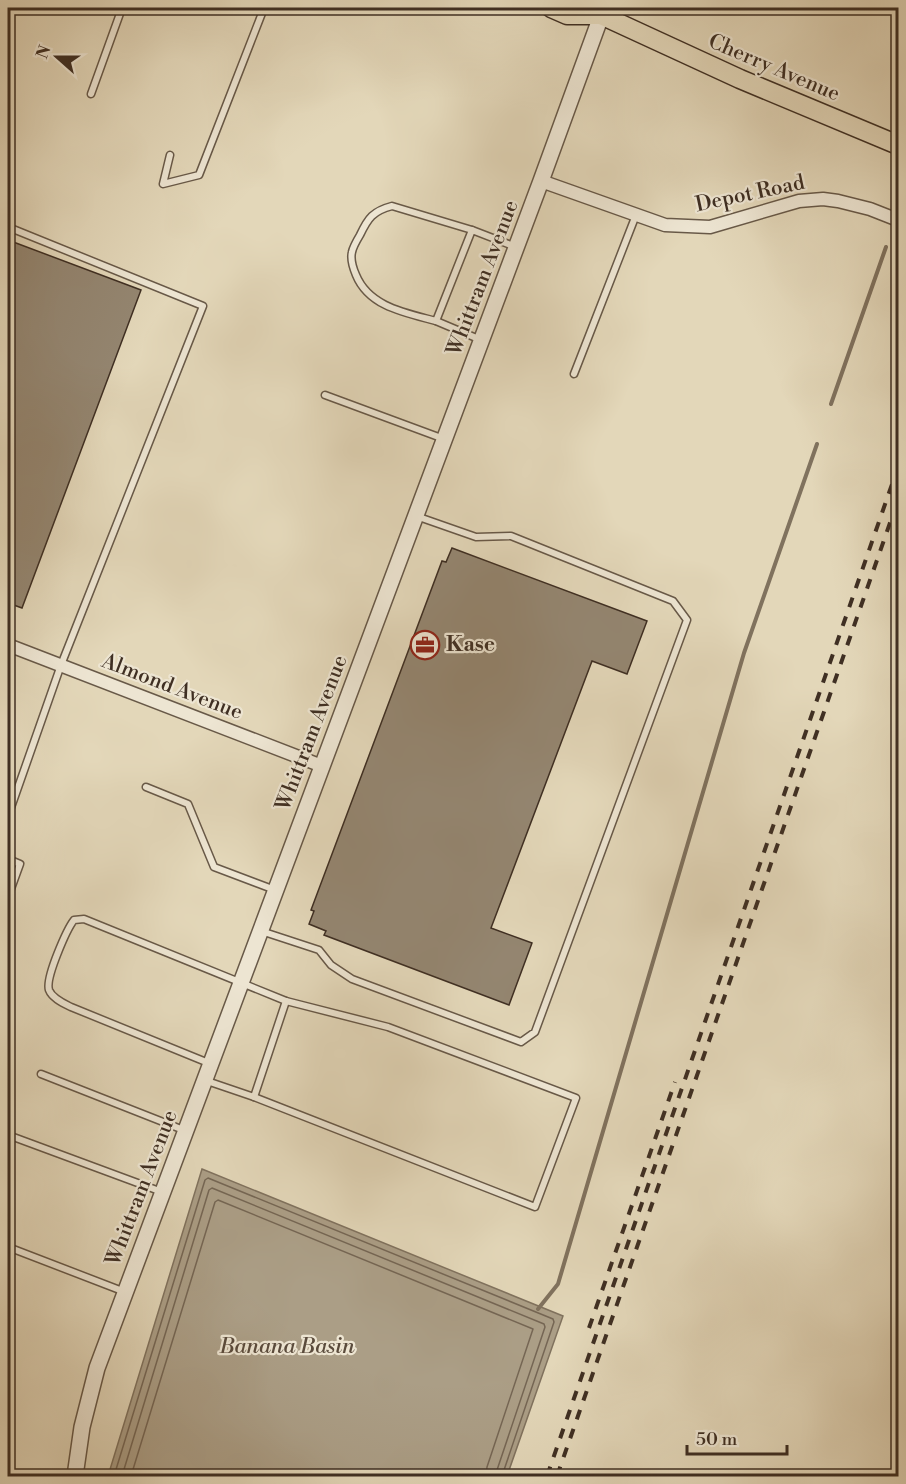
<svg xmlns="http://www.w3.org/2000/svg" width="906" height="1484" font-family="'Libre Bodoni',serif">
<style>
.water{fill:#ab9e86;stroke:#80725e;stroke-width:1.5}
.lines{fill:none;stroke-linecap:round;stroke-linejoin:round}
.shore{stroke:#756654;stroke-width:1.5}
.stream{stroke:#80725e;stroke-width:4}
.building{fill:#948671;stroke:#3f2f23;stroke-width:1.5}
.service-casing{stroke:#685948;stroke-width:9}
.minor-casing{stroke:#685948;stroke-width:15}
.tertiary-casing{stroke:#685948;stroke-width:18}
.primary-casing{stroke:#3f2f23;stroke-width:21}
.service{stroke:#ede5d2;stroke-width:6}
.minor{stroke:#ede5d2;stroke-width:12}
.tertiary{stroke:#ede5d2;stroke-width:15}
.primary{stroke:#e3d7b9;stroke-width:18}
.rail{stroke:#3f2f23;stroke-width:4;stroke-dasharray:10 10;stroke-linecap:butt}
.labels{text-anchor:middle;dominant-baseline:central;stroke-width:4.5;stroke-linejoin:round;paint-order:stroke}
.street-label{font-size:21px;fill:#3f2f23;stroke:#ede5d2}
.poi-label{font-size:21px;font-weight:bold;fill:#3f2f23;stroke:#ede5d2;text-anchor:start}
.water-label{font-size:22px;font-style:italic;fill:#5a4b3c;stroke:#ede5d2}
</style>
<rect width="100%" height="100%" fill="#e3d7b9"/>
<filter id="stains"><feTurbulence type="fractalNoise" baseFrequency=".00333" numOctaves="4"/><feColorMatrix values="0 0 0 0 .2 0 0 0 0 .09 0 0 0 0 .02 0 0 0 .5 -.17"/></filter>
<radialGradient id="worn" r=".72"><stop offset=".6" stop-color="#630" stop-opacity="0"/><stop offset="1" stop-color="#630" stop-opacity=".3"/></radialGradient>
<polygon class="water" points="202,1169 563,1316 507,1476 108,1476"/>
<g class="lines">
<g class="shore">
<polyline points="114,1476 205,1180 208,1178 553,1319 554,1322 502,1476"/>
<polyline points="122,1476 209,1190 212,1188 544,1324 545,1327 495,1476"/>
<polyline points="131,1476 215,1202 218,1200 533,1329 487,1467 486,1476"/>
</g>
<g class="stream">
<polyline points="831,404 886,247"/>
<polyline points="538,1309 558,1284 744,653 817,444"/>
</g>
</g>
<g class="building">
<polygon points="8,240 141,290 22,608 8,603"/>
<polygon points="452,548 647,621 627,674 592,661 491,928 532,943 509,1005 324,935 326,931 309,924 314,911 311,910 442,561 446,562"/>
</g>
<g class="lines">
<g class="service-casing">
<g id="service">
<polyline points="91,94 122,8"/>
<polyline points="170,155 163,184 199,175 264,8"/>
<polyline points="8,227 203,306 61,665 8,816"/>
<path d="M436 321C406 313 369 307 356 275 353 268 350 260 352 252 353 247 357 240 360 235 368 218 373 211 392 206L472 230"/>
<polyline points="481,340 436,321 472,230 516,247"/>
<polyline points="574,374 636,215"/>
<polyline points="325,395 444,439"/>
<polyline points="146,787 188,804 214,867 275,890"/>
<polyline points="8,859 20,864 8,897"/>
<polyline points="261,931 319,950 331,965 352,979 521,1042 535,1032 687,620 673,601 511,536 476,537 416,516"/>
<polyline points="41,1074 186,1131"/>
<path d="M207 1081 254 1097 286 1001 84 919 74 920C67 929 45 978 49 990 52 998 63 1003 71 1007L211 1064"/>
<polyline points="254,1097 535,1207 576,1098 388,1027 286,1001"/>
<polyline points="8,1135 162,1192"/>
<polyline points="8,1247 125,1292"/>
</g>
</g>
<g class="minor-casing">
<g id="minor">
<polyline points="541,181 665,225 710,227 799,201 823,199 838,201 870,209 898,220"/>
<polyline points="8,645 322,766"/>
</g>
</g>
<g class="tertiary-casing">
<polyline id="tertiary" points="75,1476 82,1427 97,1368 541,181 604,8"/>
</g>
<g class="primary-casing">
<polyline id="primary" points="551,8 567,15 601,15 740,79 898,145"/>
</g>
<use href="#service" class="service"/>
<use href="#minor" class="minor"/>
<use href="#tertiary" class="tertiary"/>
<use href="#primary" class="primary"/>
<g class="rail">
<polyline points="589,1328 675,1082"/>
<polyline points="547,1476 898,467"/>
<polyline points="557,1476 898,500"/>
</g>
</g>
<defs>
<g id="office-ring" transform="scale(1.5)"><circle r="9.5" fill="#ede5d2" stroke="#8f2418" stroke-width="1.5"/><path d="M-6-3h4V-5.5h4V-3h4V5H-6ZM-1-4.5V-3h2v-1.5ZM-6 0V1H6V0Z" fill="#8f2418"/></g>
</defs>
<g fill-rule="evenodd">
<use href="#office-ring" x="425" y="645"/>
</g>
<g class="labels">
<g class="street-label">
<text transform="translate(774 68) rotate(23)">Cherry Avenue</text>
<text transform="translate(750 194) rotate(-12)">Depot Road</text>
<text transform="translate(483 278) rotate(-69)">Whittram Avenue</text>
<text transform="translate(172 687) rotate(21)">Almond Avenue</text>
<text transform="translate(312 733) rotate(-69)">Whittram Avenue</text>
<text transform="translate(142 1188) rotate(-69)">Whittram Avenue</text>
</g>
<g class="poi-label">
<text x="446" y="645">Kase</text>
</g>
<g class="water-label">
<text x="287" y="1346">Banana Basin</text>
</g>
</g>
<rect width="906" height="1484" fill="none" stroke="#e3d7b9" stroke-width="30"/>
<rect x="9" y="9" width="888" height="1466" fill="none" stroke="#3f2f23" stroke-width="3"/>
<rect x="15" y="15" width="876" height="1454" fill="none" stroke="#3f2f23" stroke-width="1.5"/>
<g transform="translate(57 57) rotate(291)" stroke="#ede5d2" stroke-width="4.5" paint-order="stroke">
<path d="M0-4.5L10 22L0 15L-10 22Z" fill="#3f2f23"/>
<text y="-9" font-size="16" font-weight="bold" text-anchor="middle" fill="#3f2f23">N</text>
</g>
<path d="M687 1445v9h100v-9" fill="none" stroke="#3f2f23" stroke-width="3"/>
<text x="696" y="1445" font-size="18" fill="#3f2f23" stroke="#ede5d2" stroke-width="4.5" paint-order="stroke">50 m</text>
<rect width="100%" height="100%" filter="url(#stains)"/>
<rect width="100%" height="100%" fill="url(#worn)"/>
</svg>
